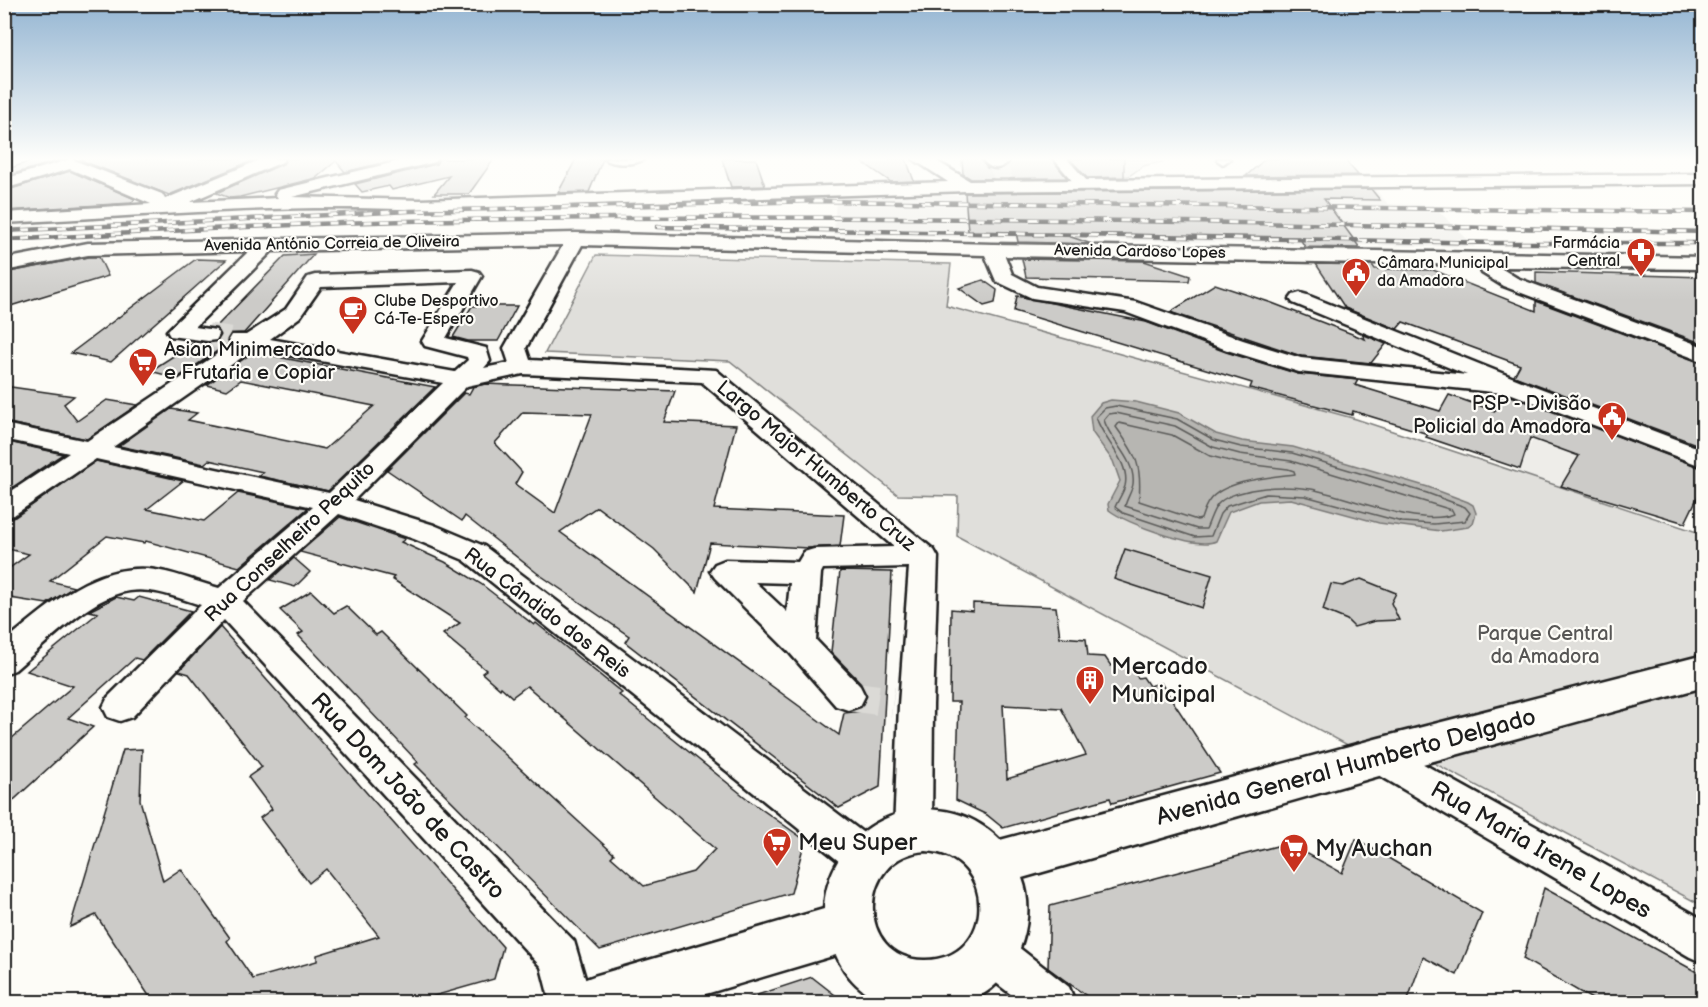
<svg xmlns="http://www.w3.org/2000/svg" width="1708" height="1007" font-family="'Balsamiq Sans',sans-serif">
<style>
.built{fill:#eeede9}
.green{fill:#e0dfdb;stroke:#7e7e7c;stroke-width:1.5}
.water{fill:#b7b6b2;stroke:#797876;stroke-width:1.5}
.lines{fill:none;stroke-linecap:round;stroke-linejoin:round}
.shore{stroke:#5a5a58;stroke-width:1.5}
.building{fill:#cccbc8;stroke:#1c1c1c;stroke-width:1.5;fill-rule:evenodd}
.minor-tunnel-far2{stroke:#dbdad6;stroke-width:18;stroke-dasharray:18 9;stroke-linecap:butt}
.minor-tunnel-far1{stroke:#dbdad6;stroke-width:23;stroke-dasharray:23 11;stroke-linecap:butt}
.minor-tunnel{stroke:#dbdad6;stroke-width:30;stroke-dasharray:30 15;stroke-linecap:butt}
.pedestrian-casing{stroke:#1c1c1c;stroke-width:5}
.minor-casing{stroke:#1c1c1c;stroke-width:5}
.tertiary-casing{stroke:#1c1c1c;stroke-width:5}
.pedestrian{fill:#fdfcf7;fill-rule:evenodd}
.minor{fill:#fdfcf7;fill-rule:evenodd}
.tertiary{fill:#fdfcf7;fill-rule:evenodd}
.rail-casing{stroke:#1c1c1c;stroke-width:4.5}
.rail{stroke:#fdfcf7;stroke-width:3;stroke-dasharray:9;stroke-linecap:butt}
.labels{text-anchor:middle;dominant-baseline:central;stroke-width:4.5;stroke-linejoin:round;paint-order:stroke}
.far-poi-label{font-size:16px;fill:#1c1c1c;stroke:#fdfcf7;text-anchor:start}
.far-street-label{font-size:16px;fill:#1c1c1c;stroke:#fdfcf7}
.poi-label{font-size:20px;fill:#1c1c1c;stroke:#fdfcf7;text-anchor:start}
.street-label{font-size:20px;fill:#1c1c1c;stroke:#fdfcf7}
.park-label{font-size:20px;fill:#575655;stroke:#fdfcf7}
.near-poi-label{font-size:24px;fill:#1c1c1c;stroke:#fdfcf7;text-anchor:start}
.near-street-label{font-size:24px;fill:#1c1c1c;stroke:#fdfcf7}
</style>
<rect width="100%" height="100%" fill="#fdfcf7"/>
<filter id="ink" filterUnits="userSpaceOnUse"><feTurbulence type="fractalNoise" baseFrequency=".0167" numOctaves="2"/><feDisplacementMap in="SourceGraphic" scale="12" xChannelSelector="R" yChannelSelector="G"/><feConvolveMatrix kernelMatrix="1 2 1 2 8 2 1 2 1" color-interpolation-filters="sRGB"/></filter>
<g filter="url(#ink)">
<g class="built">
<polygon points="1107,186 1376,190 1388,204 1433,205 1475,247 834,235 836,197 958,195 1111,198"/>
<polygon points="1547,414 1596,429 1561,486 1518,472 1525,454"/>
</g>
<g class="green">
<polygon points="1065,159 1175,159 1143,166 1129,176 1080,177"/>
<polygon points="596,255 951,264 946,306 1356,419 1703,534 1703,906 1387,738 1355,749 957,536 958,496 898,495 730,361 545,353"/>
</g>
<path class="water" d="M1111 400 1136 402 1179 413 1216 434 1242 441 1293 447 1428 487 1468 502 1473 505 1476 513 1473 523 1468 527 1441 531 1379 523 1291 499 1259 501 1229 512 1216 541C1197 550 1125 523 1109 510L1108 504 1120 481 1113 461 1092 432 1090 416 1101 403Z"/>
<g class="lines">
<g class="shore">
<path d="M1116 406 1177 419 1214 440 1241 447 1292 453 1427 493 1465 507 1470 513 1465 521 1434 524 1402 522 1305 496 1266 494 1227 506 1220 514 1211 536 1195 537 1123 513 1115 507C1118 500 1123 493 1125 486 1131 462 1102 439 1096 417L1105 408Z"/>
<path d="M1116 413 1175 426 1213 447 1240 454 1291 461 1452 510 1454 514C1420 528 1347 496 1311 489 1290 486 1271 486 1251 490 1240 493 1226 495 1218 504 1212 511 1210 521 1206 529H1197L1125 506C1127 498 1132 491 1133 484 1136 460 1110 441 1104 420L1109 414Z"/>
<path d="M1119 423 1172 435 1210 456 1238 463 1288 469 1294 471 1295 474C1272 477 1223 480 1209 501 1205 506 1203 513 1201 519L1197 520 1139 501C1142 465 1137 456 1116 427Z"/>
</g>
</g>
<g class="building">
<polygon points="38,159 63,159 4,177 4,170"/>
<polygon points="78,159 256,159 169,195"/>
<polygon points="286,159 398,159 345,172 336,161 316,178 240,197 230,198 216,193 283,164"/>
<polygon points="439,159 494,159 469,194 434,194 449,176 392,190 389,186 362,192 355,184 436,164"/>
<polygon points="576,159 603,159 589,192 558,193"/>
<polygon points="722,159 756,159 765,186 731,187"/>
<polygon points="858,159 906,159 914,181 891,182"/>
<polygon points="962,159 980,159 987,168 996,170 1005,168 1012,159 1052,159 1067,178 971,179 963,174"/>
<polygon points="1070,159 1124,159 1124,177 1087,178"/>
<polygon points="1265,159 1344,159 1358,175 1246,176"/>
<polygon points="70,171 135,199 131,203 4,211 4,191"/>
<polygon points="1371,189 1380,200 1324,199 1360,248 1305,247 1299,237 1059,233 1092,244 1018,242 1016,232 968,231 965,193"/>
<polygon points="314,254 244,333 230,334 227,340 229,343 177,378 150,371 195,342 208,343 218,341 221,334 215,328 285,256"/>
<polygon points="88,257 99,257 108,276 4,308 4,273"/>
<polygon points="196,259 226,260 111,362 71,353"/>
<polygon points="1022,259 1144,261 1190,276 1189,281 1026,277"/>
<polygon points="1316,264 1372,265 1375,269 1433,270 1536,311 1536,301 1704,364 1704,447 1514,376 1520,365 1403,322 1397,329 1345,308"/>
<polygon points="1536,272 1704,277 1704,311 1697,317 1704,323 1704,344 1536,283"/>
<polygon points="983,280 997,290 995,303 984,306 959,288"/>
<polygon points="1215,284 1272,303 1365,339 1362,334 1386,344 1371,363 1301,356 1170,312"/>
<polygon points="1017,296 1146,322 1226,352 1298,374 1358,380 1355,385 1440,411 1449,395 1495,411 1503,395 1511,396 1704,469 1704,484 1685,523 1561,486 1579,456 1530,438 1520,469 1426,437 1428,434 1353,411 1352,415 1250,388 1252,383 1014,311"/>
<polygon points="472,306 517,306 498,341 468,341 453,337"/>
<polygon points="258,352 283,358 435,387 328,491 259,476 263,472 209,460 204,464 119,446 171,409 197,413 188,420 325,449 374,406 241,380 227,390 207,385 252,353"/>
<path d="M485 384 675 391 664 422 736 425 714 509 844 515 840 546 808 548 710 543 697 592 654 549 597 507 560 532 839 735 844 713 874 710 865 701 867 695 862 684 831 652 840 571 892 572 880 787 839 808 625 642 629 636 537 573 465 516 462 521 387 470 464 393 469 394 473 387ZM523 412 592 414 555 513 515 484 522 472 495 443Z"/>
<polygon points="4,386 74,396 64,404 77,421 107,400 137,405 87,439 4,422"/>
<polygon points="4,441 63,454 4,493"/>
<polygon points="96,461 183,481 147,509 204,521 238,493 308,508 239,567 146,541 144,543 107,536 50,581 74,587 47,604 4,597 4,572 29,554 4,548 4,520 15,517"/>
<polygon points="340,517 405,539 401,542 445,562 481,584 534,625 536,623 622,693 619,695 658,727 750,801 805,840 791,893 600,950 415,764 418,762 298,635 303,632 280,610 311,591 334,613 346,606 376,635 381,632 467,716 465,718 614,854 611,857 644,886 693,872 715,849 527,686 512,697 501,687 500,689 482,673 486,670 443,634 460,623 392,579 394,577 300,552"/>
<polygon points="1125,549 1212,575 1202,608 1114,579"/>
<polygon points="294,558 310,572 295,587 270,580"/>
<polygon points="1361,579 1396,593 1391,603 1399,620 1375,621 1354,627 1347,620 1323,610 1331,584 1343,586"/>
<polygon points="116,597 134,601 139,597 191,611 142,660 135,658 68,718 93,727 4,809 4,745 73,686 27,671 98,613 89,611"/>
<path d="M973 603 1056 607 1060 637 1086 639 1088 656 1105 657 1111 666 1127 662 1138 678 1143 677 1149 686 1161 683 1220 773 1112 803 1110 798 1003 828 987 815 956 800 959 702H950L951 609 973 611ZM1003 705 1061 708 1086 755 1007 779Z"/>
<polygon points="220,627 503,947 494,979 413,1002 153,1002 96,915 70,927 123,750 142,749 140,800 163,881 181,869 230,938 227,941 253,979 317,961 317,955 379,936 326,869 309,883 290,858 260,818 272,809 248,777 262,767 189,674 179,671"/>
<polygon points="1356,839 1482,913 1457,975 1423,957 1407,1002 1095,1002 1048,968 1050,906 1288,843 1342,873"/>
<polygon points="1544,888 1704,976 1704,1002 1597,1002 1523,959"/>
<polygon points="812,977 844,1002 748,1002 748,998"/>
</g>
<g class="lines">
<polyline class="minor-tunnel-far2" points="997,164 1007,186"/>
<polyline class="minor-tunnel-far1" points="208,335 237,339"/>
<polyline class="minor-tunnel" points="848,696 893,702"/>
<g class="pedestrian-casing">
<g id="pedestrian">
<path d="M605 159H644C636 165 613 165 605 159Z"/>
<polygon points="1054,159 1067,159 1088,182 1090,185 1088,188 1078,188"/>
<polygon points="1230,159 1223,164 1217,160 1217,159"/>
</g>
</g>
<g class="minor-casing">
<g id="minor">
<path d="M71 159 162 194 165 199 262 159H284L282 162 190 202 278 198 275 194 278 190 408 159H437L435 162 292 197 420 200 948 182 913 159H933L970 181 1704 174V184L967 191 420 210C281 203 143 216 4 223V213L151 204 70 169 4 189V179Z"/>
<path d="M982 159H1010C1001 171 991 171 982 159Z"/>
<path d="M576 233 993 244 1704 257V269L1499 267 1517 278 1704 347V362L1503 286 1482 273 1479 265 1005 256 1012 274 1037 287 1136 302 1243 340 1301 358 1467 375 1293 303 1290 299 1293 295 1300 293 1307 295 1524 382 1704 450V467L1512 394 1299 372 1227 350 1125 312 1032 298 996 281 985 255 582 245 526 348 530 360 716 370 934 550 938 557 933 705 932 831 926 843 913 848 900 843 894 831 899 705 909 567 823 569 821 573 816 640 860 686 865 696 860 706 848 710 836 706 789 652 715 578 710 571 715 564 725 560 798 562 804 552 814 549 894 547 702 382 523 374 467 386 354 500 434 525 484 546 878 844 883 857 878 870 864 875 850 870 464 560 414 539 339 514 243 601 574 941 592 1002H550L541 967 224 620 132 717 120 721 108 717 103 707 108 697 201 605C178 598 153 587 129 591 89 597 45 645 15 670L4 674V642C45 609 91 565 148 569 172 571 196 582 219 588L313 507 96 459 14 515 4 518V496L69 453 4 439V424L87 441 232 344 229 340 232 335H246L286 309 308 277 315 275 472 270 479 272 482 276 446 338 486 348 490 361 484 368 509 363 504 348 563 245 272 251 195 327 216 330 219 335 216 340 208 341 170 336 167 331 249 251 88 255 4 271V259L88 243ZM458 282 422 341 425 346 467 357 468 360 455 372 270 339 300 317 321 287ZM254 349 443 383 329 493 113 447ZM755 582 790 583 787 612Z"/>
<polygon points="1379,742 1391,746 1704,920 1704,963 1690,957 1367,768 1361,757 1367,746"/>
<polygon points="993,933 1008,939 1069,987 1075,1002 1021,1002 978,969 972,954 978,939"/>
</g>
</g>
<g class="tertiary-casing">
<path id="tertiary" d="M1704 655V687L1379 776 1022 878C1039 923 1015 987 966 1002 952 1006 934 1002 920 1002 910 1002 898 1004 888 1002 864 997 845 976 836 955L679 1002H568L575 983 594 976 824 909C829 819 936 776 1000 840L1379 738ZM926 851C998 855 997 961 924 960 855 959 856 855 926 851Z"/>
</g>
<use href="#pedestrian" class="pedestrian"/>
<use href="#minor" class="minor"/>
<use href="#tertiary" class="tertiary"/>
<g class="rail-casing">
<g id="rail">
<polyline points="657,227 1497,243 1704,243"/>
<polyline points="4,231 410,211 818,201 1704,212"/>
<path d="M4 240C138 233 271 224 405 221 838 211 1271 224 1704 232"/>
</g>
</g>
<use href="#rail" class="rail"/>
</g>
</g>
<linearGradient id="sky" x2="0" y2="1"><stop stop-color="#94b5d2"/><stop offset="0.53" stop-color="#fefefb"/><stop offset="1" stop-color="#fefefb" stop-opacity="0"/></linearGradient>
<rect width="1708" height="300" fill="url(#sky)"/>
<defs>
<g id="pharmacy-pin" transform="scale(1.5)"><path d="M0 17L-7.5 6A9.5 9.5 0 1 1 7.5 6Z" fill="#c8321e" stroke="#fdfcf7"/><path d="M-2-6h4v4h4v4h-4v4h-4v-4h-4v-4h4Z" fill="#fff"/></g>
<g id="civic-pin" transform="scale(1.5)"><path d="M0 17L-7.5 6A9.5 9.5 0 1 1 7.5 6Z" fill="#c8321e" stroke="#fdfcf7"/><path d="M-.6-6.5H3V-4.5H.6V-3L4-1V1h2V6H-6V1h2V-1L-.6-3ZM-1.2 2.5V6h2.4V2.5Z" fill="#fff"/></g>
<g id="cafe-pin" transform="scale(1.5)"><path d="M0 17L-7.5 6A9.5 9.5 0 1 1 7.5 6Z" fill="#c8321e" stroke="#fdfcf7"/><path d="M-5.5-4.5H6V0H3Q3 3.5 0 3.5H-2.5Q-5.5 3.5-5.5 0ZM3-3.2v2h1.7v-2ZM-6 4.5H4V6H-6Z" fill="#fff"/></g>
<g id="supermarket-pin" transform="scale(1.5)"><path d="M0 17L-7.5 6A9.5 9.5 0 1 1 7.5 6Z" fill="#c8321e" stroke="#fdfcf7"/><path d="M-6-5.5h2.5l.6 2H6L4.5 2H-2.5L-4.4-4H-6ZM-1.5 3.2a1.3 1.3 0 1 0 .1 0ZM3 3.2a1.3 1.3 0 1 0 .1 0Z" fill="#fff"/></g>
<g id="building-pin" transform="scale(1.5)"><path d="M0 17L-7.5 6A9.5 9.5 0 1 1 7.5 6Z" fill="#c8321e" stroke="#fdfcf7"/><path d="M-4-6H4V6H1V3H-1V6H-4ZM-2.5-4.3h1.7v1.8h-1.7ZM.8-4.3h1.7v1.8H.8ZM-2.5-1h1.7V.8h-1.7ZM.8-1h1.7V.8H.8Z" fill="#fff"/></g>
</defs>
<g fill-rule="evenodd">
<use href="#pharmacy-pin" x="1641" y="252"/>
<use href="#civic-pin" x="1356" y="272"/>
<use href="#cafe-pin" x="353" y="310"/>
<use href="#supermarket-pin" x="143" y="362"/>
<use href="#civic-pin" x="1612" y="416"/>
<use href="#building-pin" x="1090" y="680"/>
<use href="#supermarket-pin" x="777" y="842"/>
<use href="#supermarket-pin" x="1294" y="848"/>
</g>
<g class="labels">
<g class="far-poi-label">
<text x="1620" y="243" text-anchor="end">Farmácia<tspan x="1620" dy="18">Central</tspan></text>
<text x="1377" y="263">Câmara Municipal<tspan x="1377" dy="18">da Amadora</tspan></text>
<text x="374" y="301">Clube Desportivo<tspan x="374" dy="18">Cá-Te-Espero</tspan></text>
</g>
<g class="far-street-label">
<text transform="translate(332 244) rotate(-1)">Avenida António Correia de Oliveira</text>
<text transform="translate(1140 252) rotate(1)">Avenida Cardoso Lopes</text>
</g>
<g class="poi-label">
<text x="164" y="350">Asian Minimercado<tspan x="164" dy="23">e Frutaria e Copiar</tspan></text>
<text x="1591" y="404" text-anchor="end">PSP - Divisão<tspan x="1591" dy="23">Policial da Amadora</tspan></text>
</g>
<g class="street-label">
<text transform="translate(816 466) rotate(40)">Largo Major Humberto Cruz</text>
<text transform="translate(290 542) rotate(-43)">Rua Conselheiro Pequito</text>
<text transform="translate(547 613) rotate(37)">Rua Cândido dos Reis</text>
</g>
<g class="park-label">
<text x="1545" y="634">Parque Central<tspan x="1545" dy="23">da Amadora</tspan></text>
</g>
<g class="near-poi-label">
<text x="1111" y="666">Mercado<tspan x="1111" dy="28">Municipal</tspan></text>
<text x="798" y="842">Meu Super</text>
<text x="1315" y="848">My Auchan</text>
</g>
<g class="near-street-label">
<text transform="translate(1346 767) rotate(-15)">Avenida General Humberto Delgado</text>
<text transform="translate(408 796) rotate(47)">Rua Dom João de Castro</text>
<text transform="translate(1541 850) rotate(30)">Rua Maria Irene Lopes</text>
</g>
</g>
<rect width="1708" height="1007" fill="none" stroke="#fdfcf7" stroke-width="24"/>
<rect x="12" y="12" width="1684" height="983" fill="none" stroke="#1c1c1c" stroke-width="2" filter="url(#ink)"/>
</svg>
